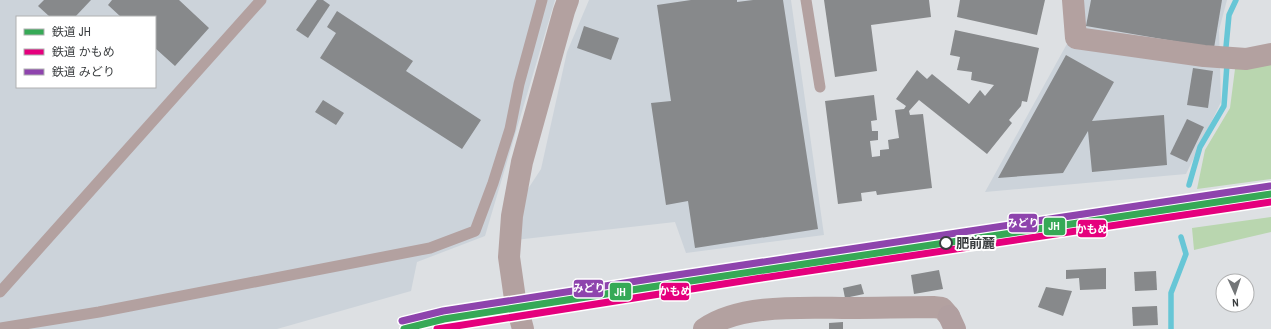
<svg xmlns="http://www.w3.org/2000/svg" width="1271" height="329" font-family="'Archivo Narrow','Noto Sans JP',sans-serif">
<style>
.built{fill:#ccd3da;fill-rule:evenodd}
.green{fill:#b9d6af}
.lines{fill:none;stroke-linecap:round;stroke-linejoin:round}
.stream{stroke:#67c6d6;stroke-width:5.5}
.building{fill:#87898b}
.service{stroke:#b3a1a0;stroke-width:11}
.minor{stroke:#b3a1a0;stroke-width:22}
.tertiary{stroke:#b3a1a0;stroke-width:22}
.secondary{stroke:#b19fa0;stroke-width:22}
.rail-1-casing{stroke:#fff;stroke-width:10}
.rail-2-casing{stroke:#fff;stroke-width:10}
.rail-3-casing{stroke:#fff;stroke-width:10}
.rail-1{stroke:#36a956;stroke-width:7}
.rail-2{stroke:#e5007d;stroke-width:7}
.rail-3{stroke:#8e44ad;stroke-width:7}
.stop-dot{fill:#fff;stroke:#3a3d3f;stroke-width:2}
.labels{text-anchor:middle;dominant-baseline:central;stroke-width:4;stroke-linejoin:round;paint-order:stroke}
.stop-label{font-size:13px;font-weight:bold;fill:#3a3d3f;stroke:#fff;text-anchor:start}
.line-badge{stroke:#fff;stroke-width:1.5}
.badge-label{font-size:11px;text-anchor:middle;font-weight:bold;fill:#fff}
</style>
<rect width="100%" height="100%" fill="#dde0e3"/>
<g class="built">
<path d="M0 0H555L485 236 417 262 411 291 277 329H0ZM17 17H155V87H17Z"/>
<polygon points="589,0 791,0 824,235 686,253 675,222 515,240 522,198 541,169 567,52"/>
<polygon points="1066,0 1227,0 1219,30 1221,102 1186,174 985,192 1068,42"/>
</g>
<g class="green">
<polygon points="1271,61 1271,179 1197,189 1205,150 1230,108 1235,69"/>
<polygon points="1271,217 1271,232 1194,250 1192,228"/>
</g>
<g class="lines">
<g class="stream">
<polyline points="1226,47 1229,15 1236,0"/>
<polyline points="1189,185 1200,147 1224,106 1227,64"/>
<polyline points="1171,329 1171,293 1186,254 1181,237"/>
</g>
</g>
<g class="building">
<polygon points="44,0 91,0 75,17 50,17 38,6"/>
<polygon points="112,0 179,0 209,28 175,66 155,48 155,17 121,17 108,5"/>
<polygon points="317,0 323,0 330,5 308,38 296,30"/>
<polygon points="691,0 737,0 737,2 753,0 783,0 818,229 695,248 688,201 666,205 651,103 671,101 657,5"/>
<polygon points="824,0 929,0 931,17 871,25 877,71 835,77"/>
<polygon points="960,0 1045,0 1037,35 957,17"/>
<polygon points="1091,0 1222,0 1214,48 1086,26"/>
<polygon points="337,11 413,61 406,71 481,120 462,149 320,58 336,33 327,27"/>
<polygon points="584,26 619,38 611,60 577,48"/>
<polygon points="955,30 1039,48 1027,102 1022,101 1021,106 1009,120 1012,123 987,154 919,100 909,111 910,115 923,114 932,188 877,195 876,191 861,193 862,201 838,204 825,101 874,95 877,120 871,121 872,131 878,131 878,140 870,141 872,157 880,156 880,150 889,149 888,140 899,138 895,110 904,109 906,106 896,99 917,70 927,79 932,74 969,104 980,90 985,96 994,85 971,80 972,72 957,70 960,57 950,55"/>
<polygon points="1066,55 1114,82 1092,121 1164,115 1167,165 1092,172 1088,131 1063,173 998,178"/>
<polygon points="1193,68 1213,71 1208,108 1187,105"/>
<polygon points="323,100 344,113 336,125 315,112"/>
<polygon points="1187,119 1204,127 1187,162 1170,154"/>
<polygon points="1106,268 1106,289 1080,290 1079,278 1066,279 1066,270"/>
<polygon points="939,270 943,289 914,294 911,275"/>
<polygon points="1156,271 1157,290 1135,291 1134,272"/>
<polygon points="861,284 864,294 845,298 843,288"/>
<polygon points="1046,287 1072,291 1063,316 1038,307"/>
<polygon points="1157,306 1158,325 1133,326 1132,307"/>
<polygon points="843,322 843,329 829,329 829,323"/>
</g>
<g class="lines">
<g class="service">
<polyline points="806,0 820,87"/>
<polyline points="0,292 261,0"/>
<polyline points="0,328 99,312 430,248 475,231 493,183 510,129 519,84 542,0"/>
</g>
<g class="minor">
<polyline points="1073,0 1076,38 1204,56 1246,59 1271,54"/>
<path d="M704 329C740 303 807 308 850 308 877 308 905 307 933 307L942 308 949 316"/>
</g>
<polyline class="tertiary" points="523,329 515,299 509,257 512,216 522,162 564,11 568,0"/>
<polyline class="secondary" points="949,316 955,329"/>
<g class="rail-1-casing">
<polyline id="rail-1" points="404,329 444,319 651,287 1271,194"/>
</g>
<g class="rail-2-casing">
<polyline id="rail-2" points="437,329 755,279 1271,202"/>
</g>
<g class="rail-3-casing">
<polyline id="rail-3" points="402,321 443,311 650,279 1270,186"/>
</g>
<use href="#rail-1" class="rail-1"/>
<use href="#rail-2" class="rail-2"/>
<use href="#rail-3" class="rail-3"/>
</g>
<circle class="stop-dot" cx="946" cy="243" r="6"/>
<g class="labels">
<g class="stop-label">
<text x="956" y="243">肥前麓</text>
</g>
</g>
<g class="line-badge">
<rect x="1008" y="213" width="30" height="20" rx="4" fill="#8e44ad"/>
<rect x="1043" y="217" width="23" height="19" rx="4" fill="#36a956"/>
<rect x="1077" y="219" width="30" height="19" rx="4" fill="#e5007d"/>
<rect x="573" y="279" width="31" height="19" rx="4" fill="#8e44ad"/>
<rect x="660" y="282" width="30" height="19" rx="4" fill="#e5007d"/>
<rect x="609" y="282" width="23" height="19" rx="4" fill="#36a956"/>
</g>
<g class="badge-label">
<text x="1023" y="227">みどり</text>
<text x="1054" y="230">JH</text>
<text x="1092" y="233">かもめ</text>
<text x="589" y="292">みどり</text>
<text x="675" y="295">かもめ</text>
<text x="620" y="296">JH</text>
</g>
<rect x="16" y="16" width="140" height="72" fill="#ffffff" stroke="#b0b1b2"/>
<rect x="24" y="29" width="20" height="6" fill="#36a956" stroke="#b0b1b2"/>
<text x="52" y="36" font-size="12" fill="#3a3d3f">鉄道 JH</text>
<rect x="24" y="49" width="20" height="6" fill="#e5007d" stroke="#b0b1b2"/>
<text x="52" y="56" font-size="12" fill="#3a3d3f">鉄道 かもめ</text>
<rect x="24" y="69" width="20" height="6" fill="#8e44ad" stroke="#b0b1b2"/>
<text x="52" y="76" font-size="12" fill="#3a3d3f">鉄道 みどり</text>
<g transform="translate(1235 293) rotate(177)"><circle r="19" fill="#ffffff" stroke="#b0b1b2"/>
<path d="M0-3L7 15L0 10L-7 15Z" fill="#737678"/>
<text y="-6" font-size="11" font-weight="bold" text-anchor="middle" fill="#3a3d3f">N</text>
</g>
</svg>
